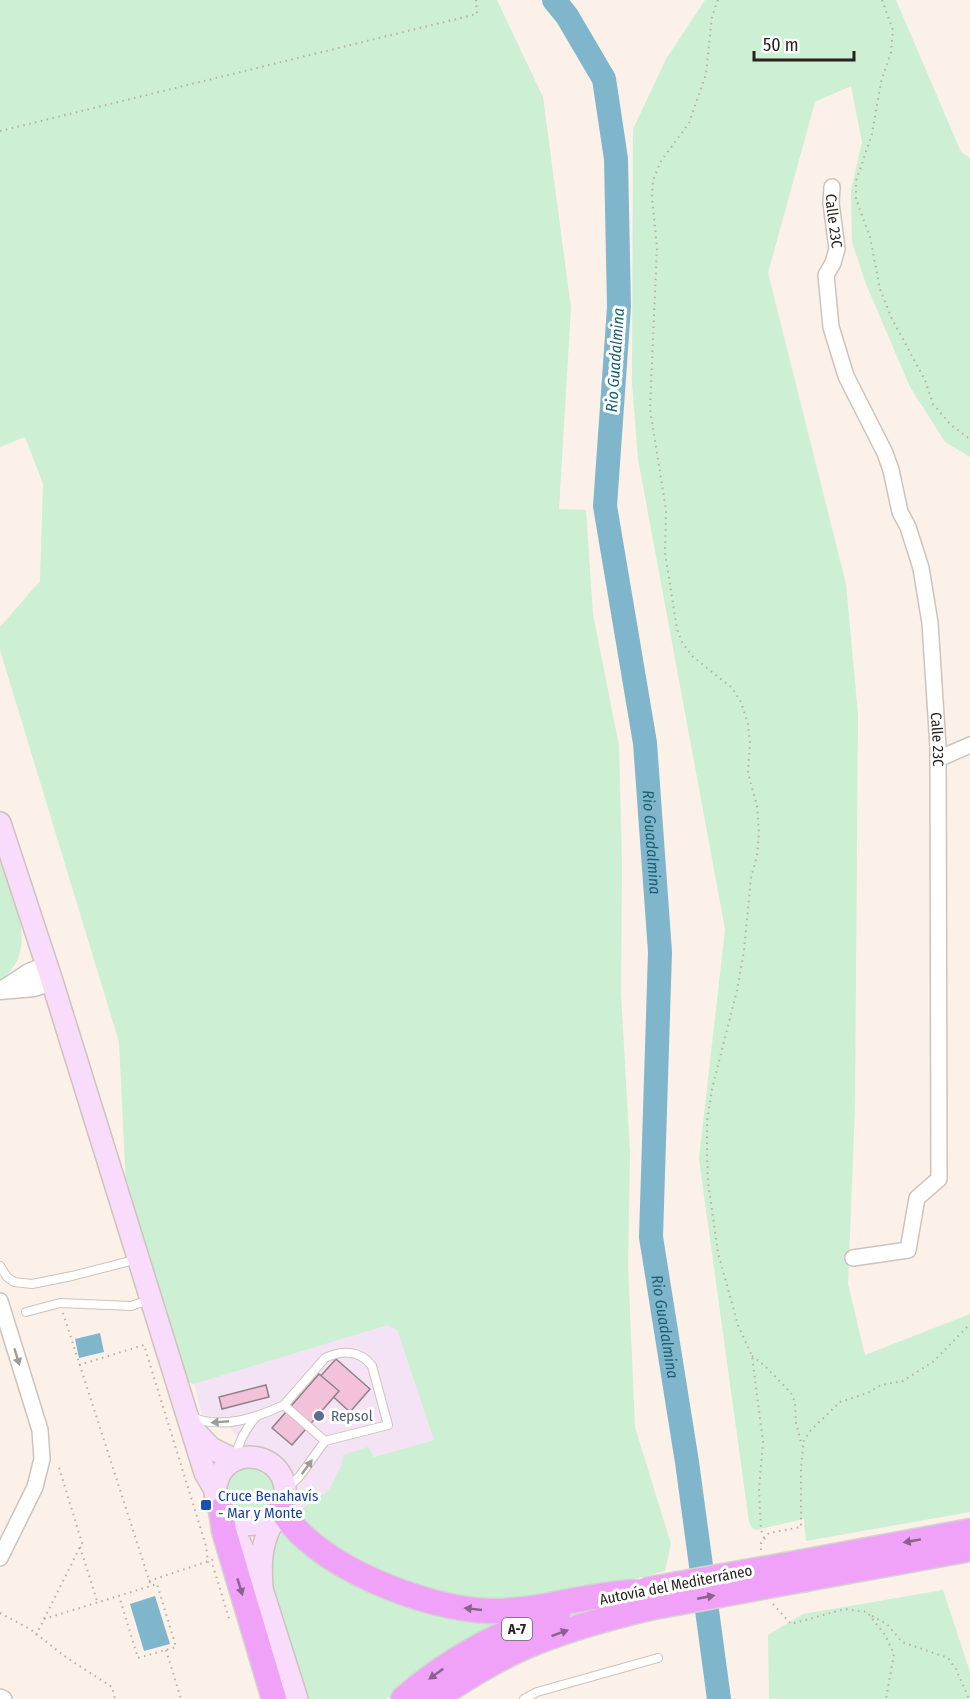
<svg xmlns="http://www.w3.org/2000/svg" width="970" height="1699" font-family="'Fira Sans Condensed',sans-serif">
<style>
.commercial{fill:#f3e3f5}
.green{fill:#cdefd3}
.water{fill:#80b6cc}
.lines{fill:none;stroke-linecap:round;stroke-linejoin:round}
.river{stroke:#80b6cc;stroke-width:24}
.building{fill:#f3c2da;stroke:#8d8287;stroke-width:1.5}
.service-casing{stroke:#cdc3bb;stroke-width:10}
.minor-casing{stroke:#cdc3bb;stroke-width:18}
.tertiary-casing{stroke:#cdc3bb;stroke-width:21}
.secondary-casing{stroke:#cdc3bb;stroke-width:24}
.trunk-casing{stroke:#d4d3d2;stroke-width:27}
.path{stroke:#b6aea7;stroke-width:2;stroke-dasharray:1.5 4.5;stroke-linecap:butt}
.service{stroke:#fff;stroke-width:8}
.minor{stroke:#fff;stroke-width:15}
.tertiary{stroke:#fff;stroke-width:18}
.secondary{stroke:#f9dcfc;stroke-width:21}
.trunk{stroke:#efa2f8;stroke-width:24}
.trunk-bridge-casing{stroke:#d4d3d2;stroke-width:27;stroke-linecap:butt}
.trunk-bridge{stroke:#efa2f8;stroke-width:24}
.oneway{fill:#9e9c9b}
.oneway2{fill:#8b628c}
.service-dot{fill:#5c6f8a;stroke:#fff;stroke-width:2}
.transit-dot{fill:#1a4fb4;stroke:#fff;stroke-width:2}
.labels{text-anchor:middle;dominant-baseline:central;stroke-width:6;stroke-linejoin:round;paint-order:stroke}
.shield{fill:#fff;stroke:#686563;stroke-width:1.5}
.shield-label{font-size:14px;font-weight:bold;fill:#272320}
.street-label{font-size:15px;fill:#272320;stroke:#fff}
.service-label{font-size:15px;fill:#4e5e75;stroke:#fff;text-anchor:start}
.transit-label{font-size:15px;fill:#164399;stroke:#fff;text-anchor:start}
.water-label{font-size:16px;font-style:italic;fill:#1b5f76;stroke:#fff}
</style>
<rect width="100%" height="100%" fill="#fbf1e9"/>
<polygon class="commercial" points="388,1325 397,1330 434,1440 374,1457 342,1464 328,1491 301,1509 291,1503 246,1449 223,1418 202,1415 194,1384"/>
<g class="green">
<polygon points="0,0 497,0 543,97 571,308 559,509 586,510 593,614 619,746 622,863 621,993 630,1152 628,1266 635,1427 671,1544 665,1571 639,1578 518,1598 458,1598 402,1581 340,1548 308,1525 297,1507 301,1509 328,1491 342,1464 343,1455 368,1447 374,1457 434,1440 397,1330 388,1325 194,1384 186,1382 126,1186 119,1042 0,650 0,627 40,581 43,484 25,437 0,447"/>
<polygon points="705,0 896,0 961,152 970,158 970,457 945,442 910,387 866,284 852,242 851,190 862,142 851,86 815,102 768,273 846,584 858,714 855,1106 848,1284 865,1355 970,1314 970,1512 806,1541 804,1519 755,1530 752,1528 749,1522 699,1159 725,929 638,459 632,383 633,129 666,59"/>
<path d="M0 852C10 882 34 939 14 966 9 972 7 977 0 979Z"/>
<circle cx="250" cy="1491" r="25"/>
<polygon points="279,1524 337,1566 523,1615 426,1669 386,1699 307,1699 267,1574"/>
<polygon points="943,1590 970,1672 970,1699 769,1699 768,1635 803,1614"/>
</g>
<g class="water">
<polygon points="100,1333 104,1352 79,1358 75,1339"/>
<polygon points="155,1596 170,1644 144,1651 130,1604"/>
</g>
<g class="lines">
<path class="river" id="s1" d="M554 0 567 16 604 79 616 159 619 307 605 506 645 743 660 952 651 1237 687 1462 719 1699"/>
</g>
<g class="building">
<polygon points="336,1359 370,1389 350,1412 316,1381"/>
<polygon points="319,1374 339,1391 292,1445 272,1428"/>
<polygon points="266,1385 269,1397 222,1409 219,1397"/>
</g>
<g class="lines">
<g class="service-casing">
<g id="service">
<polyline points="0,1266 7,1277 14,1282 32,1284 72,1276 138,1259"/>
<polyline points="26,1312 60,1303 131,1306 149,1300"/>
<path d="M284 1405 325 1358C342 1350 360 1350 372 1366L388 1425 325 1441 299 1477 286 1489"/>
<path d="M192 1417C222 1430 255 1418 284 1405L325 1441"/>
<path d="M235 1458C239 1441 245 1429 256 1417"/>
<polyline points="524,1699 537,1692 658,1658"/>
</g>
</g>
<g class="minor-casing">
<g id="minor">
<path id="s2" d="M832 187 831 203 837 249 833 263 826 275 831 327 846 376 885 453 891 470 900 512 908 527 921 568 930 623 938 747 939 1179 917 1198 908 1250 853 1258"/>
<polyline points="938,759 970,745"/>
<polyline points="0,1301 40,1430 42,1459 35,1487 0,1558"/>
<polyline points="0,1697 4,1699"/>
</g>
</g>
<g class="tertiary-casing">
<g id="tertiary">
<polyline points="6,988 29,973 47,966"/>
<polyline points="0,990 34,987 52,981"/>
</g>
</g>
<g class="secondary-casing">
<g id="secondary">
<polyline points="0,823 52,981 205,1473 215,1490"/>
<polyline points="193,1429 211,1448 235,1460"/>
<polyline points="231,1524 262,1589 297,1699"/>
<path d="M262 1589C261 1570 260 1553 267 1535 272 1520 286 1505 285 1488 281 1451 227 1445 217 1482 206 1518 248 1537 275 1515"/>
</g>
</g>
<g class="trunk-casing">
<g id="trunk">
<path d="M281 1508C310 1565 428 1610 490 1611 539 1612 586 1594 635 1592"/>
<polyline points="221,1510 224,1531 274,1699"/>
<polyline points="802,1562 970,1531"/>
<polyline points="806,1579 970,1549"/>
<path d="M403 1699C447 1660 503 1631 558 1612"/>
<path d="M435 1699C467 1677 502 1655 539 1641 575 1627 611 1617 649 1608"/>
</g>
</g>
<g class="path">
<polyline points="718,0 712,16 706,74 689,123 661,161 653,180 652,198 657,247 650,409 666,510 665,553 677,629 682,642 692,656 732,688 741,702 748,724 750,743 748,773 757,806 759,833 757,856 751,878 744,951 737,990 712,1089 707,1122 707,1152 708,1182 718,1253 738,1325 752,1356 763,1442 759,1489 761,1530 764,1538"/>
<polyline points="882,0 893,30 891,52 881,82 872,134 856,181 856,199 870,237 880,289 891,317 925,380 933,404 951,425 970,439"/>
<polyline points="0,131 477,14 476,0"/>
<polyline points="63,1313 151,1586"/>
<polyline points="752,1356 764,1365 791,1393 795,1402 796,1423 802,1446"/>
<polyline points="79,1365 144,1345 206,1546 208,1562 213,1566 230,1622"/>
<polyline points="80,1547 97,1601"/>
<polyline points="761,1550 761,1543 769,1533 801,1527 801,1467 804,1440 811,1430 840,1402 868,1393 881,1385 903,1381 934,1361 970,1324"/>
<polyline points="149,1581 215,1559"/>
<polyline points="773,1604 791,1624 845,1609 867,1612 885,1635 894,1654 886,1699"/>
<polyline points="0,1613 30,1629 67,1658 112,1687 115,1699"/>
<polyline points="872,1616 887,1624 902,1642 948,1658 956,1669 969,1699"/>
<polyline points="44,1619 157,1584 176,1647 138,1658 119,1596"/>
<polyline points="36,1635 82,1543 58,1464"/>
<polyline points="166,1650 181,1699"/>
</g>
<use href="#service" class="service"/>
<use href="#minor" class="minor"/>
<use href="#tertiary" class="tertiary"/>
<use href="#secondary" class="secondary"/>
<use href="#trunk" class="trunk"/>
<g class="trunk-bridge-casing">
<g id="trunk-bridge">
<polyline points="645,1590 802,1562"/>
<polyline points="649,1608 806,1579"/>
</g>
</g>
<use href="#trunk-bridge" class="trunk-bridge"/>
</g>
<defs><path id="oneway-solid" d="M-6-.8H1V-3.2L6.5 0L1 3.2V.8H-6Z" transform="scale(1.5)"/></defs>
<g class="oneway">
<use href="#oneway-solid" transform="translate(17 1357) rotate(73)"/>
<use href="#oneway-solid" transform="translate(220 1422) rotate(175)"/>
<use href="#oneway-solid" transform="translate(307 1467) rotate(-54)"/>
</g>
<g class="oneway2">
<use href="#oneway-solid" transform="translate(912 1541) rotate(170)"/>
<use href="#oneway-solid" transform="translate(240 1587) rotate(73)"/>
<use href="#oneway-solid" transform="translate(706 1597) rotate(-11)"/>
<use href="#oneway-solid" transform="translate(473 1609) rotate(-174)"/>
<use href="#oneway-solid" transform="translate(560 1633) rotate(-20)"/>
<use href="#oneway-solid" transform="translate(436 1674) rotate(144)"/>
</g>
<circle class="service-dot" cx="319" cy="1416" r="6"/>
<rect class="transit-dot" x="200" y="1499" width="12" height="12" rx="3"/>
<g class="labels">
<rect class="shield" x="502" y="1618" width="30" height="22" rx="4.5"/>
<g class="shield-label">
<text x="517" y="1629">A-7</text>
</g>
<g class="street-label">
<text stroke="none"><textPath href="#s2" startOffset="34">Calle 23C</textPath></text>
<text stroke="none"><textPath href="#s2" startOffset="574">Calle 23C</textPath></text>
<text transform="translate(676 1585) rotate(-11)">Autovía del Mediterráneo</text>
</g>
<g class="service-label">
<text x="331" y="1416">Repsol</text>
</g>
<g class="transit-label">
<text x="218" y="1496">Cruce Benahavís<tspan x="218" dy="17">- Mar y Monte</tspan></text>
</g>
<g class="water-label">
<text transform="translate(615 360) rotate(-86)">Rio Guadalmina</text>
<text stroke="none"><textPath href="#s1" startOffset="862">Rio Guadalmina</textPath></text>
<text stroke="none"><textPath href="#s1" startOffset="1348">Rio Guadalmina</textPath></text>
</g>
</g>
<path d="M754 51v9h100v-9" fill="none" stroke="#272320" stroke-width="3"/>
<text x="763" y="51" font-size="18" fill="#272320" stroke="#ffffff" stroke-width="4.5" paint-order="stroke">50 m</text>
</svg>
